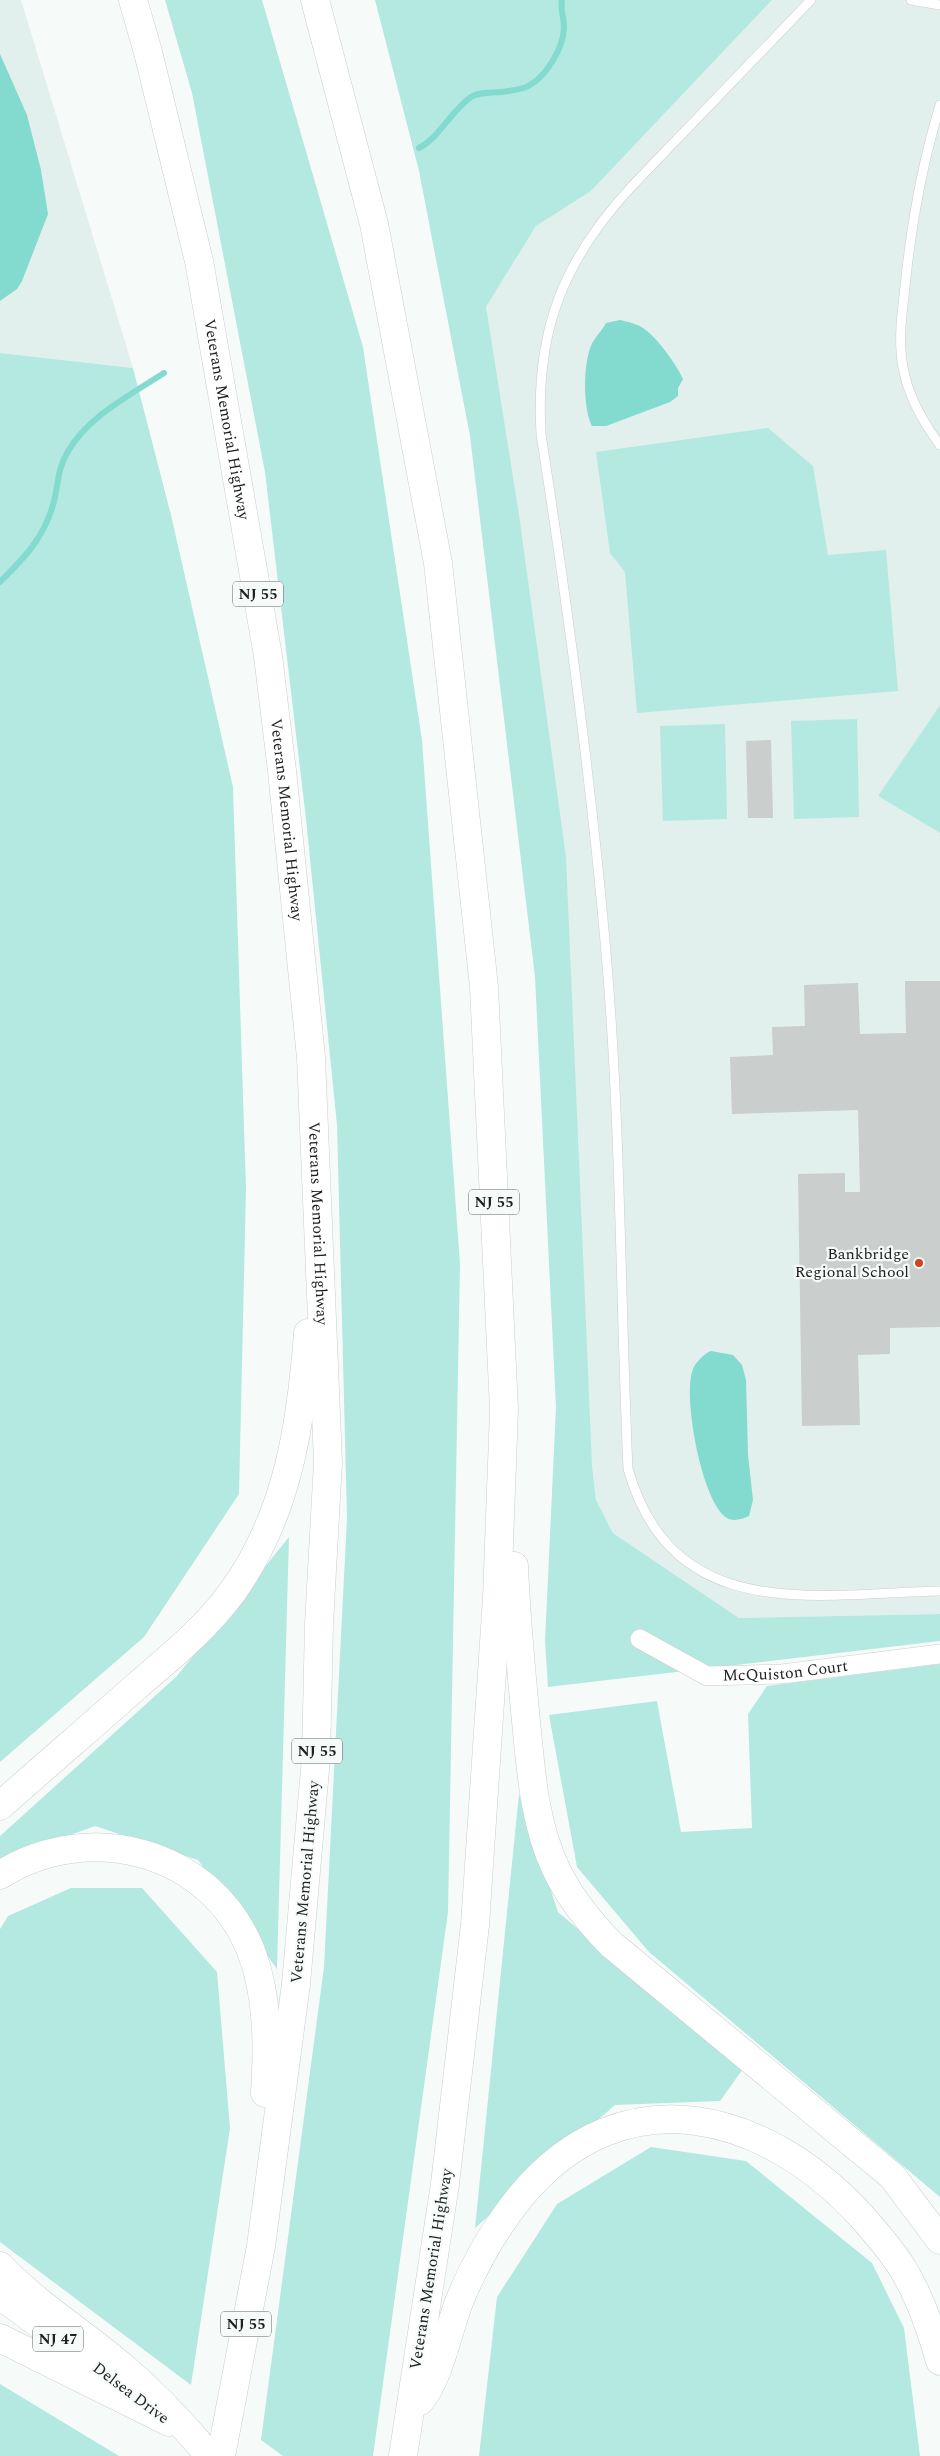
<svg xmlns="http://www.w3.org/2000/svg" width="940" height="2456" font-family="Spectral,serif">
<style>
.built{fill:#e1efed}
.green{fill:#b4e9e1}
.water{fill:#83dacf}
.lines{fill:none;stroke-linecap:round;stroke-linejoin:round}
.stream{stroke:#83dacf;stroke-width:6}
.building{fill:#cacecd}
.service-casing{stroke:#cacece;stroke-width:10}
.minor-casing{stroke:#cacece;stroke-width:20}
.primary-casing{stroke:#cacece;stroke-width:29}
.motorway-casing{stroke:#cacece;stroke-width:29}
.service{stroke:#fff;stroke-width:9}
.minor{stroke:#fff;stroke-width:19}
.primary{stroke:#fff;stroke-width:28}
.motorway{stroke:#fff;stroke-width:28}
.poi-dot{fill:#ce441f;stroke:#f6fbfa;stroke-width:2}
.labels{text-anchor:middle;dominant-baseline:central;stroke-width:4.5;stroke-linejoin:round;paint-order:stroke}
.shield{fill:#f6fbfa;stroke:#606363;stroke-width:1}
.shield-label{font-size:15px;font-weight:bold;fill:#202222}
.street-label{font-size:16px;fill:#202222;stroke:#f6fbfa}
.poi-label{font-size:16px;fill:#202222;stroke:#f6fbfa;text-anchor:end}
</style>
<rect width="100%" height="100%" fill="#f6fbfa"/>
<g class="built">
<polygon points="0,0 21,0 133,368 0,353"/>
<polygon points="772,0 940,0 940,705 878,796 940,833 940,1614 739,1618 613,1533 596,1500 592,1465 486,307 536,226 591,191"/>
</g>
<g class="green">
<polygon points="165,0 262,0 363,347 422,740 460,1264 448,1912 373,2456 283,2456 261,2440 324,1967 347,1518 337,1125 306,819 265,472 192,93"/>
<polygon points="375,0 772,0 591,191 536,226 486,307 519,515 566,857 592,1465 596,1500 613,1533 739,1618 940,1614 940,1641 548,1687 545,1641 556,1407 535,977 470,436 419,171"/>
<polygon points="0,353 133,368 171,515 233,787 246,1189 239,1494 144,1637 0,1762"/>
<polygon points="768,428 813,466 828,555 886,550 898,691 637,713 625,572 610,553 596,452"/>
<polygon points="940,705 940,833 878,796"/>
<polygon points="857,719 859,817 794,819 791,721"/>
<polygon points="725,724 727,819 663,821 660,726"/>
<polygon points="289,1537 277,1969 198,1860 95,1826 18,1854 0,1870 0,1836 176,1677"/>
<polygon points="940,1664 940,2197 649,1952 577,1867 549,1715 657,1701 681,1832 752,1828 748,1714 767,1686"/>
<polygon points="519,1794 558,1912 743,2069 720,2101 615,2105 475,2228"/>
<polygon points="71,1888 142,1888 217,1972 230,2128 191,2385 0,2242 0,1929 8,1916"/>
<polygon points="651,2147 746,2161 872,2263 904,2328 920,2456 479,2456 497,2297 557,2204"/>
<polygon points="0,2384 119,2456 0,2456"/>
</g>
<g class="water">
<polygon points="0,54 27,115 41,170 48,214 22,281 17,289 0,301"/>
<path d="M620 320C628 322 637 324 643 328 657 337 676 364 683 379L678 388V396L670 402 606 426H592C583 409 583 364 591 346 594 338 602 331 606 323Z"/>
<path d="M711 1351 733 1355 742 1365 746 1380 748 1455 753 1500 749 1516C742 1519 734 1522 727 1518 702 1503 682 1395 693 1369 695 1363 705 1353 711 1351Z"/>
</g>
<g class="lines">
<g class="stream">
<path d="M419 148C440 137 451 111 471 97 482 90 496 94 508 91 516 90 524 89 530 85 547 75 564 47 564 27 564 17 560 10 562 0"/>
<path d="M0 582C25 557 45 537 54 501 59 482 57 471 67 453 87 417 130 395 164 373"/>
</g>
</g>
<g class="building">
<polygon points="771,740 773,818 748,818 746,741"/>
<polygon points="905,981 940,981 940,1327 890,1328 890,1354 858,1355 860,1425 802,1426 798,1174 845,1173 845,1192 860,1192 858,1110 732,1114 730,1057 773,1055 772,1027 805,1026 804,985 858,983 860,1034 906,1033"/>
</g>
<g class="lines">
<g class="service-casing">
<g id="service">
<path d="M811 0 633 185C563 260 535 331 541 434 567 602 590 771 605 941 621 1117 620 1293 628 1469 673 1625 813 1594 940 1591"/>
<polyline points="911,0 940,5"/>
<path d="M940 105C922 164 911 226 905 287 902 313 898 341 903 367 908 396 922 421 940 445"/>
</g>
</g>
<g class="minor-casing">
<g id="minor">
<path id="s1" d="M640 1639 707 1676 782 1674 940 1654"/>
</g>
</g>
<g class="primary-casing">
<polyline id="primary" points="0,2295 139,2399"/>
</g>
<g class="motorway-casing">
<g id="motorway">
<path id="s2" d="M133 0 148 52 199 261 268 656 282 771 311 1057 328 1462 319 1624 316 1758 296 1984 261 2246 221 2456"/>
<polyline points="315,0 374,224 438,563 484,987 504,1410 497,1598 475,1925 445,2184 403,2456"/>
<path d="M514 1566C516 1618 521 1669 526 1721 531 1771 534 1823 556 1869 570 1898 589 1922 612 1945L892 2176 940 2240"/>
<path d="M0 1806C46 1765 93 1725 139 1684 172 1656 208 1626 233 1591 288 1514 301 1425 308 1333"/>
<path d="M0 1875C88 1819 211 1850 251 1951 268 1995 268 2046 265 2093"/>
<path d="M0 2266C37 2305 83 2333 124 2368 152 2392 178 2419 202 2447"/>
<polyline points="0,2338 169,2422"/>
<path d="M420 2401C439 2379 448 2331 459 2302 474 2265 496 2227 521 2196 624 2072 768 2112 864 2219 878 2235 892 2251 903 2269 920 2297 931 2329 940 2361"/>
</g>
</g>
<use href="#service" class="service"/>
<use href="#minor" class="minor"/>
<use href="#primary" class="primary"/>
<use href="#motorway" class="motorway"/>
</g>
<circle class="poi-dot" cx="919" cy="1263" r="5"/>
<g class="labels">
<g class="shield">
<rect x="233" y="581.5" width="50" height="25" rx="4"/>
<rect x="469" y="1189.5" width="50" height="25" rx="4"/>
<rect x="292" y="1738.5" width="50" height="25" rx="4"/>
<rect x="221" y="2311.5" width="50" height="25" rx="4"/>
<rect x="33" y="2326.5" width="50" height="25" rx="4"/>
</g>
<g class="shield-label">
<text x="258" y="594">NJ 55</text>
<text x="494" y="1202">NJ 55</text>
<text x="317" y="1751">NJ 55</text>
<text x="246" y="2324">NJ 55</text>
<text x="58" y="2339">NJ 47</text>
</g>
<g class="street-label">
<text stroke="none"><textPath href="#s2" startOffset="430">Veterans Memorial Highway</textPath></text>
<text stroke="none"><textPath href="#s2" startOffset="835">Veterans Memorial Highway</textPath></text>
<text stroke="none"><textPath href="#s2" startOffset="1240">Veterans Memorial Highway</textPath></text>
<text stroke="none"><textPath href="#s1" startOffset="155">McQuiston Court</textPath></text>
<text transform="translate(305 1882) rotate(-85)">Veterans Memorial Highway</text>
<text transform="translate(431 2269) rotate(-81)">Veterans Memorial Highway</text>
<text transform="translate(131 2393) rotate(37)">Delsea Drive</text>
</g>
<g class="poi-label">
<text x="909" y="1254">Bankbridge<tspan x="909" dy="18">Regional School</tspan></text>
</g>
</g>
</svg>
